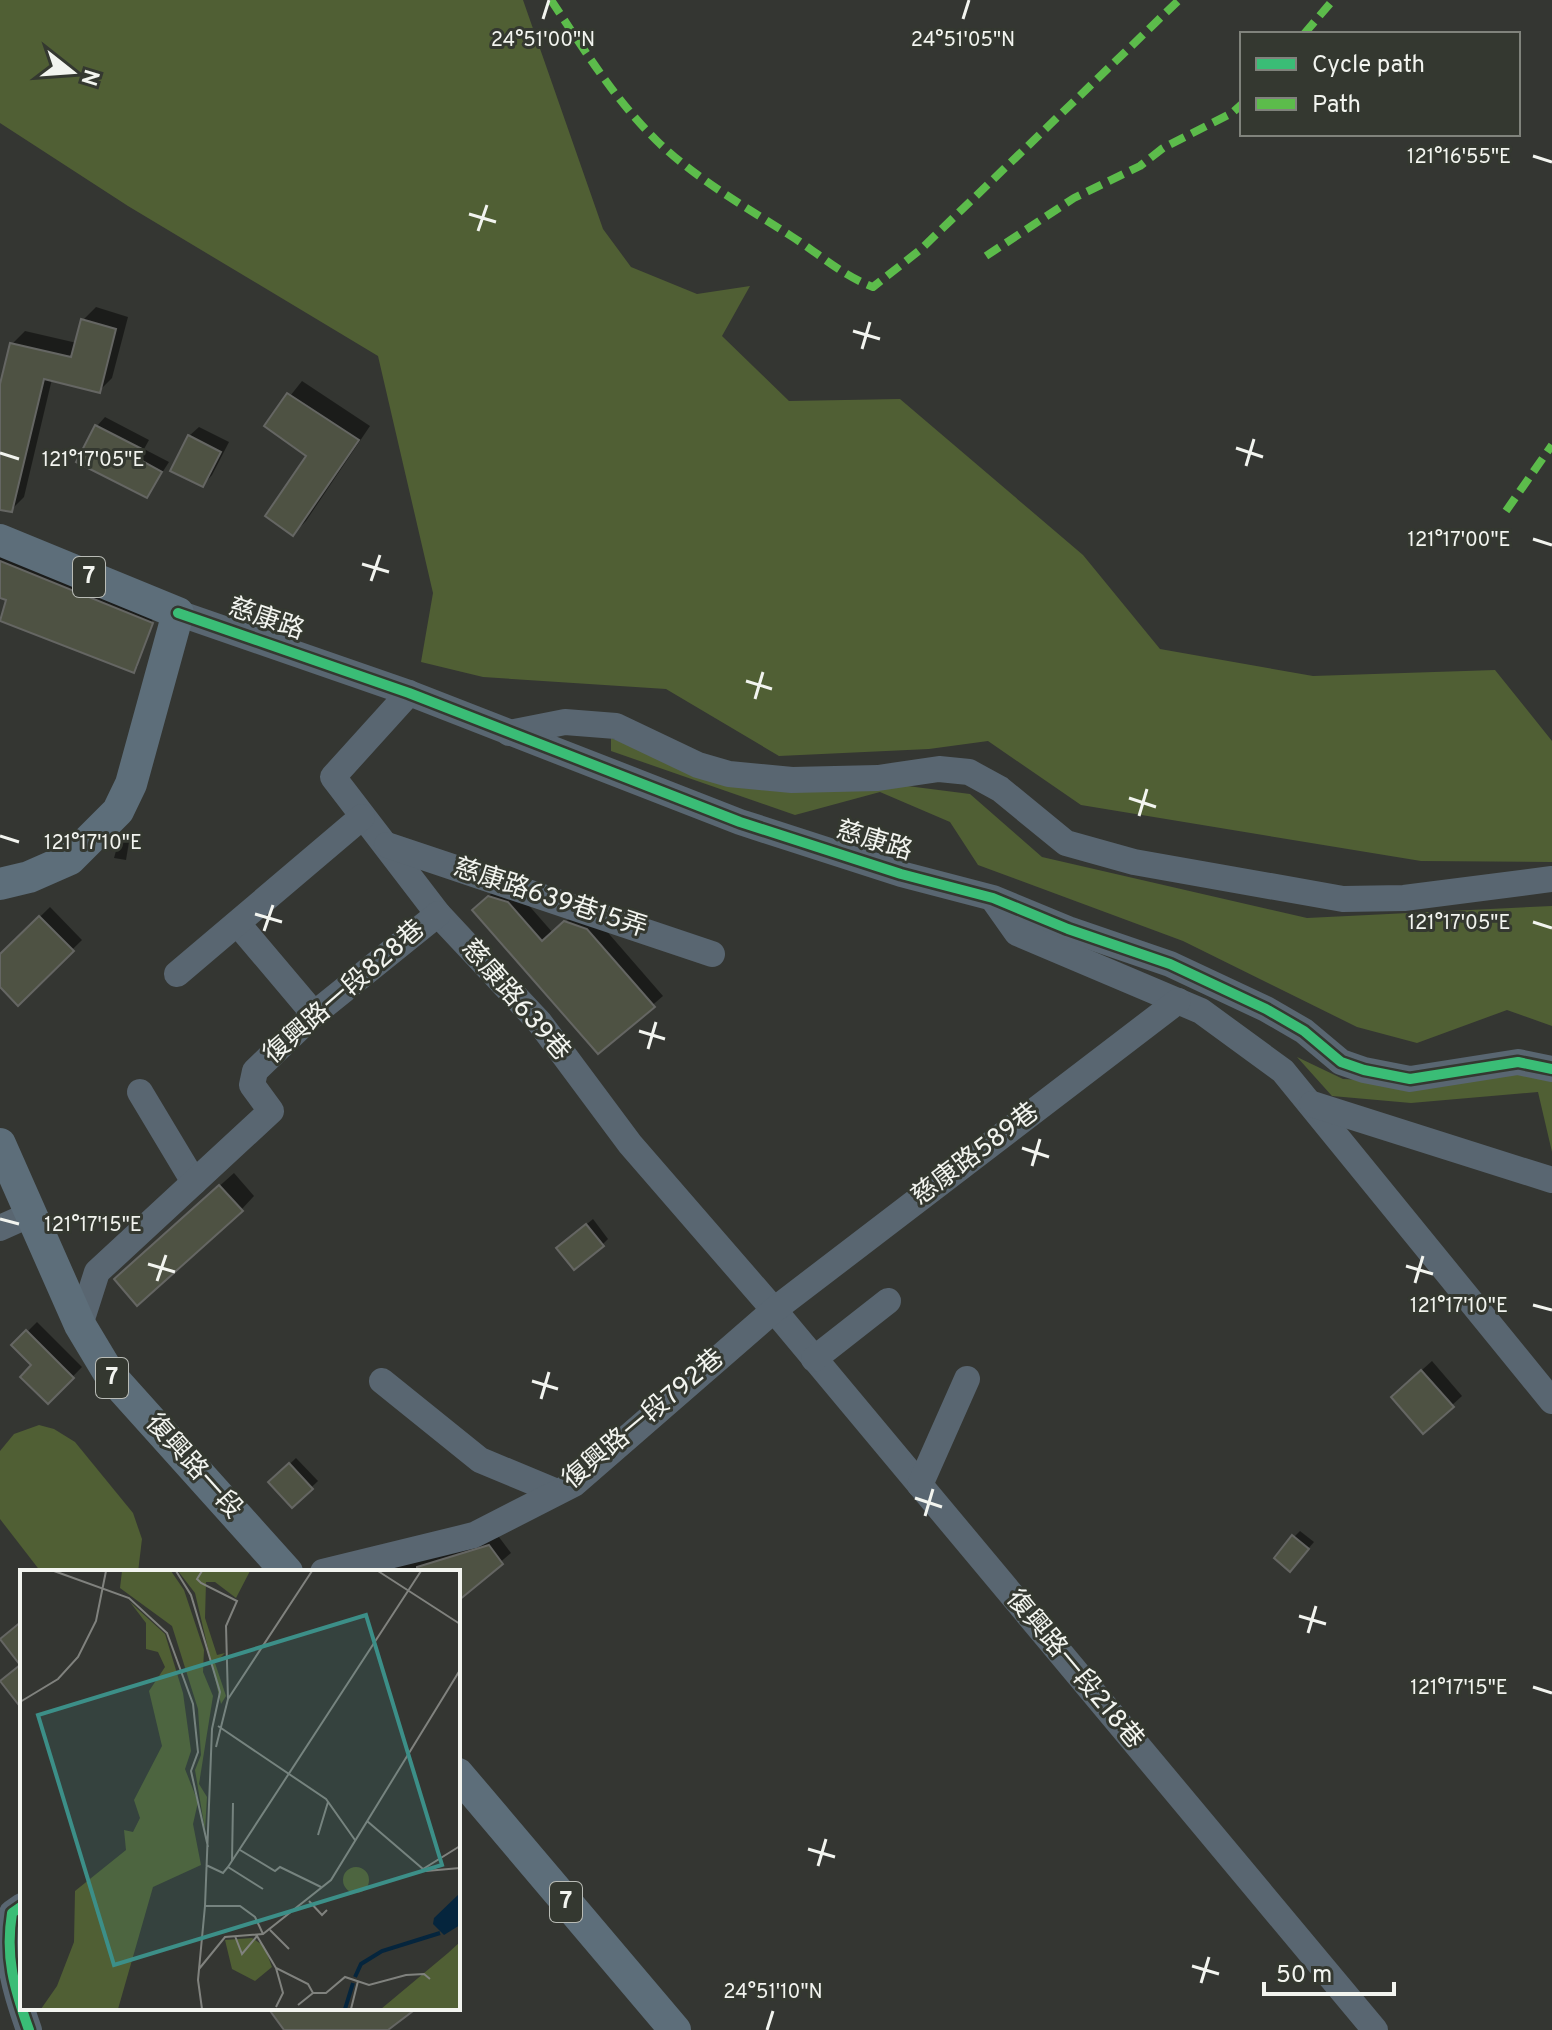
<svg xmlns="http://www.w3.org/2000/svg" width="1552" height="2030" font-family="Overpass,'Noto Sans TC',sans-serif">
<style>
.green{fill:#505f34}
.shadow{fill:#0007}
.building{fill:#4e5243;stroke:#656663;stroke-width:2}
.lines{fill:none;stroke-linecap:round;stroke-linejoin:round}
.minor{stroke:#596671;stroke-width:26}
.major{stroke:#5d6e7a;stroke-width:32}
.quiet{stroke:#5cbc4b;stroke-width:8;stroke-dasharray:16 8;stroke-linecap:butt}
.cycleway-casing{stroke:#343830;stroke-width:15}
.cycleway{stroke:#3abd76;stroke-width:10}
.ticks{fill:none;stroke:#f2f4ef;stroke-width:3}
.labels{text-anchor:middle;dominant-baseline:central;stroke-width:6;stroke-linejoin:round;paint-order:stroke}
.shield{fill:#343830;stroke:#b9bcb6;stroke-width:2}
.shield-label{font-size:24px;font-weight:bold;fill:#f2f4ef}
.street-label{font-size:26px;fill:#f2f4ef;stroke:#343830}
.inset-river{fill:none;stroke:#05253d;stroke-width:4}
.inset-road{fill:none;stroke:#80827e;stroke-width:2}
.view{fill:#3c8f88;fill-opacity:0.15;stroke:#3c8f88;stroke-width:4}
.inset-edge{fill:none;stroke:#f2f4ef;stroke-width:4}
.ticks-label{font-size:20px;text-anchor:middle;fill:#f2f4ef;stroke:#343830;stroke-width:6;stroke-linejoin:round;paint-order:stroke}
</style>
<rect width="100%" height="100%" fill="#343632"/>
<g class="green">
<polygon points="0,0 523,0 603,229 631,267 697,294 750,286 722,336 789,401 900,399 1083,555 1160,649 1313,676 1495,670 1552,741 1552,862 1421,861 1081,805 988,741 929,749 779,756 666,689 483,677 421,662 433,593 378,356 128,206 0,123"/>
<polygon points="611,738 706,775 876,782 970,794 1042,857 1307,918 1552,906 1552,1026 1507,1010 1417,1043 1357,1027 1183,941 978,865 950,822 880,792 795,815 611,751"/>
<polygon points="1297,1057 1343,1079 1455,1084 1513,1067 1552,1078 1552,1152 1538,1092 1411,1103 1332,1096"/>
<polygon points="39,1425 54,1429 75,1442 133,1513 142,1539 138,1572 41,1572 0,1519 0,1451 14,1434"/>
</g>
<g class="shadow">
<polygon points="96,307 128,317 112,378 99,391 52,379 24,497 11,510 0,507 0,389 12,344 25,331 77,343 83,320"/>
<polygon points="302,381 370,426 306,521 293,534 308,456 267,425"/>
<polygon points="105,417 149,440 144,449 169,462 147,496 97,426"/>
<polygon points="199,427 229,442 212,475 203,485 189,436"/>
<polygon points="0,553 154,616 135,666 138,666 134,671 1,619 8,599 0,596"/>
<polygon points="119,840 129,842 126,860 114,858"/>
<polygon points="499,887 518,893 553,933 576,913 597,920 663,996 598,1052 484,900"/>
<polygon points="50,907 82,940 18,1003 0,984 0,956"/>
<polygon points="234,1173 254,1196 241,1210 130,1266"/>
<polygon points="593,1219 608,1239 602,1245 565,1242"/>
<polygon points="37,1322 82,1367 48,1402 34,1365 14,1345"/>
<polygon points="1432,1361 1462,1396 1424,1431 1403,1387"/>
<polygon points="296,1458 318,1481 292,1506 271,1482"/>
<polygon points="1300,1531 1314,1542 1296,1563 1294,1537"/>
<polygon points="499,1537 511,1553 458,1599 458,1572 373,1572"/>
</g>
<g class="building">
<polygon points="81,319 116,329 100,393 44,379 12,512 0,510 0,384 10,343 71,357"/>
<polygon points="287,393 359,440 293,536 265,516 306,456 264,426"/>
<polygon points="95,425 142,449 137,458 162,472 147,498 76,462"/>
<polygon points="188,435 221,452 203,487 170,471"/>
<polygon points="0,561 153,623 134,673 0,621 6,600 0,598"/>
<polygon points="488,896 508,902 542,941 564,921 587,929 655,1007 598,1054 472,910"/>
<polygon points="39,916 74,951 18,1006 0,987 0,954"/>
<polygon points="219,1185 243,1211 137,1306 114,1279"/>
<polygon points="586,1224 604,1246 574,1270 556,1248"/>
<polygon points="26,1330 74,1378 48,1404 20,1377 31,1365 11,1345"/>
<polygon points="1421,1370 1454,1407 1423,1434 1391,1397"/>
<polygon points="289,1463 313,1489 292,1508 268,1482"/>
<polygon points="1292,1535 1309,1549 1290,1572 1274,1558"/>
<polygon points="489,1545 503,1564 458,1601 458,1572 417,1572 417,1567"/>
<polygon points="22,1621 22,1709 0,1681 20,1665 0,1639"/>
<polygon points="268,2008 417,2008 388,2030 284,2030"/>
</g>
<g class="lines">
<g class="minor">
<polyline points="178,613 409,693 740,822 901,874 993,898 1068,929 1170,964 1266,1009 1304,1031 1341,1062 1364,1070 1410,1079 1518,1062 1552,1069"/>
<polyline points="409,693 333,777 438,914 540,1023 630,1144 774,1310 1375,2030"/>
<polyline points="509,733 565,722 616,726 698,765 729,774 792,780 878,778 939,769 969,772 1000,789 1066,843 1134,862 1343,899 1404,898 1552,879"/>
<polyline points="387,845 712,954"/>
<polyline points="993,899 1017,933 1201,1011 1283,1071 1552,1401"/>
<polyline points="238,924 314,1014"/>
<polyline points="177,974 362,817"/>
<polyline points="140,1092 194,1182"/>
<polyline points="1312,1104 1552,1180"/>
<polyline points="0,1228 29,1215"/>
<polyline points="80,1325 97,1272 271,1111 252,1085 255,1071 314,1014 438,914"/>
<polyline points="814,1359 888,1301"/>
<polyline points="382,1381 480,1460 557,1492"/>
<polyline points="920,1485 967,1379"/>
<polyline points="323,1572 474,1535 574,1484 774,1310 1178,1001"/>
<path d="M22 1906 12 1913C5 1957 14 1988 29 2030"/>
</g>
<g class="major">
<polyline points="0,540 178,613 131,784 118,811 70,859 29,877 0,884"/>
<polyline points="0,1144 80,1325 110,1375 287,1572"/>
<polyline points="458,1774 675,2030"/>
</g>
<g class="quiet">
<path d="M551 0C583 48 615 100 657 141 696 179 746 207 791 236 821 255 840 274 873 287L920 250 1179 0"/>
<polyline points="1304,34 1333,0"/>
<polyline points="986,256 1074,198 1140,166 1163,148 1232,113 1242,104"/>
<polyline points="1506,511 1552,445"/>
</g>
<g class="cycleway-casing">
<g id="cycleway">
<polyline points="178,613 409,693 740,822 901,874 993,898 1068,929 1170,964 1266,1009 1304,1031 1341,1062 1364,1070 1410,1079 1518,1062 1552,1069"/>
<path d="M22 1906 12 1913C5 1957 14 1988 29 2030"/>
</g>
</g>
<use href="#cycleway" class="cycleway"/>
</g>
<path class="ticks" d="M543 19 549 0M963 19 969 0M1533 156 1552 162M469 214 496 222M478 231 487 205M853 331 880 339M862 349 870 322M1236 448 1263 457M0 453 19 459M1246 466 1254 439M1533 539 1552 545M362 564 389 572M371 581 380 555M746 681 772 689M755 699 763 672M1129 798 1156 807M1139 816 1147 789M0 836 19 842M255 914 282 922M1533 922 1552 928M264 931 273 905M639 1031 665 1039M648 1049 656 1022M1022 1148 1049 1157M1032 1166 1040 1139M0 1219 19 1224M148 1264 175 1272M1406 1266 1433 1274M157 1281 166 1255M1415 1283 1423 1256M1533 1305 1552 1310M532 1381 558 1389M541 1399 549 1372M915 1498 942 1507M925 1516 933 1489M1299 1616 1326 1624M1308 1633 1316 1606M1533 1687 1552 1693M808 1849 835 1857M818 1866 826 1839M1192 1966 1219 1974M1201 1983 1209 1957M767 2030 773 2011"/>
<g class="labels">
<g class="shield">
<rect x="73" y="557" width="32" height="40" rx="6"/>
<rect x="96" y="1358" width="32" height="40" rx="6"/>
<rect x="550" y="1882" width="32" height="40" rx="6"/>
</g>
<g class="shield-label">
<text x="89" y="577">7</text>
<text x="112" y="1378">7</text>
<text x="566" y="1902">7</text>
</g>
<g class="street-label">
<text transform="translate(266 620) rotate(19)">慈康路</text>
<text transform="translate(874 842) rotate(17)">慈康路</text>
<text transform="translate(550 899) rotate(18)">慈康路639巷15弄</text>
<text transform="translate(345 993) rotate(-41)">復興路一段828巷</text>
<text transform="translate(515 1001) rotate(49)">慈康路639巷</text>
<text transform="translate(976 1155) rotate(-37)">慈康路589巷</text>
<text transform="translate(644 1420) rotate(-40)">復興路一段792巷</text>
<text transform="translate(193 1467) rotate(48)">復興路一段</text>
<text transform="translate(1074 1670) rotate(50)">復興路一段218巷</text>
</g>
</g>
<g transform="translate(20 1570)">
<rect width="440" height="440" fill="#343632"/>
<path d="M102 1H151L164 20 184 80 183 102 193 126 179 214 187 227 185 260 175 200 181 185 178 139 152 56 100 18ZM158 1H230L216 28 195 12H186L185 48 197 85 205 83 195 93 206 126 201 134 175 23ZM110 32 145 64 163 123 171 181 165 199 178 232 173 254 181 295 133 317 98 439H21L37 416 54 372 55 321 106 280 104 260 113 262 120 248 114 230 142 176 129 121 145 97 138 82 126 79V53ZM323 310a13 13 0 1 1 26 0a13 13 0 1 1-26 0ZM232 368 244 376 252 397 235 411 212 399 205 370ZM440 372V439H361L428 383Z" fill="#505f34"/>
<path d="M440 323V355L424 365 413 354 414 348Z" fill="#05253d"/>
<path class="inset-river" d="M335 407 341 394 362 381 420 363M325 439 333 413"/>
<path class="inset-road" d="M34 1 109 28 147 63 173 134 178 182 171 201 188 277M156 1 171 25 200 122 192 159 185 336M182 1 177 9 181 13 217 31 206 56 208 129 196 177M358 1 440 54M208 129 292 1M0 132 38 109 58 87 76 51 86 1M198 156 306 229 335 270M347 251 403 299 440 276M298 265 308 232M220 280 255 301 260 297 301 317M212 291 213 233M186 295 203 303 208 297 401 1M208 297 243 319M406 301 440 298M289 331 302 345 307 340M250 360 269 379M215 366 222 384 237 366 256 398 288 414 293 423 278 435M179 399 205 367 243 364 311 310 440 100M293 423H306L325 407 349 415 386 405 404 404 410 409M256 437 263 423 256 398M182 439 178 410 185 336H220L235 347 243 364M331 439 338 411"/>
<path class="view" d="M346 45 422 295 94 395 18 145Z"/>
<rect width="440" height="440" class="inset-edge"/>
</g>
<g class="ticks-label">
<text x="543" y="46">24°51'00"N</text>
<text x="963" y="46">24°51'05"N</text>
<text x="1459" y="163">121°16'55"E</text>
<text x="93" y="466">121°17'05"E</text>
<text x="1459" y="546">121°17'00"E</text>
<text x="93" y="849">121°17'10"E</text>
<text x="1459" y="929">121°17'05"E</text>
<text x="93" y="1231">121°17'15"E</text>
<text x="1459" y="1312">121°17'10"E</text>
<text x="1459" y="1694">121°17'15"E</text>
<text x="773" y="1998">24°51'10"N</text>
</g>
<rect x="1240" y="32" width="280" height="104" fill="#343830" stroke="#80837c" stroke-width="2"/>
<rect x="1256" y="58" width="40" height="12" fill="#3abd76" stroke="#80837c" stroke-width="2"/>
<text x="1312" y="72" font-size="24" fill="#f2f4ef">Cycle path</text>
<rect x="1256" y="98" width="40" height="12" fill="#5cbc4b" stroke="#80837c" stroke-width="2"/>
<text x="1312" y="112" font-size="24" fill="#f2f4ef">Path</text>
<g transform="translate(72 72) rotate(107)" stroke="#343830" stroke-width="6" paint-order="stroke">
<path d="M0-6L14 30L0 20L-14 30Z" fill="#f2f4ef"/>
<text y="-12" font-size="22" font-weight="bold" text-anchor="middle" fill="#f2f4ef">N</text>
</g>
<path d="M1264 1982v12h130v-12" fill="none" stroke="#f2f4ef" stroke-width="4"/>
<text x="1276" y="1982" font-size="24" fill="#f2f4ef" stroke="#343830" stroke-width="6" paint-order="stroke">50 m</text>
</svg>
